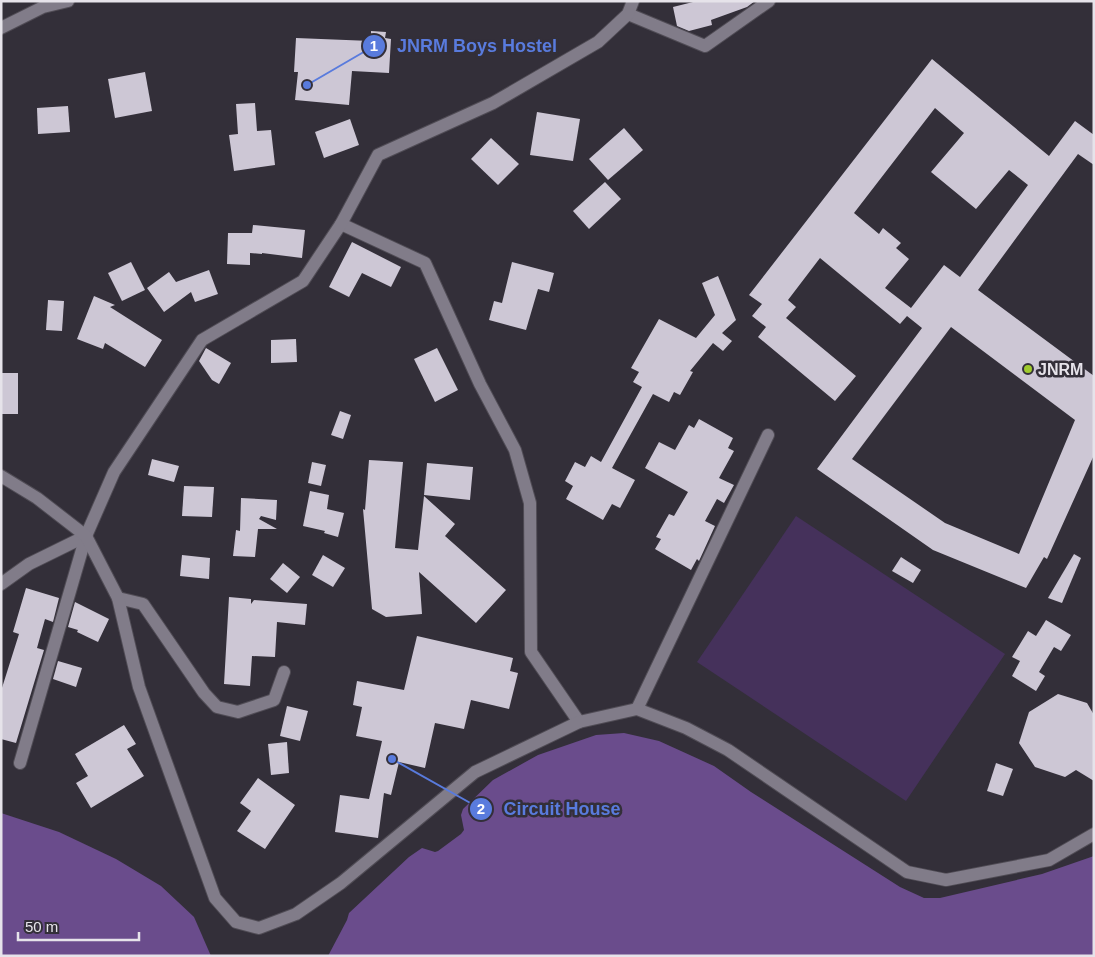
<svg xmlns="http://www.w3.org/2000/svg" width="1095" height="957" font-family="Arial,sans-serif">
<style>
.green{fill:#45315b}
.water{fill:#6a4c8c}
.building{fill:#cdc7d5;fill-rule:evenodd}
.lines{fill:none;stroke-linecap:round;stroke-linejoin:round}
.minor-casing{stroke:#504c55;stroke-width:14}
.tertiary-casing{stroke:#504c55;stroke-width:14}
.secondary-casing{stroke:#504c55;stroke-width:14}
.minor{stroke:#817c89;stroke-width:12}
.tertiary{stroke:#817c89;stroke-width:12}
.secondary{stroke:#817c89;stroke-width:12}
.poi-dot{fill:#9fca2e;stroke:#332f39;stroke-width:2}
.labels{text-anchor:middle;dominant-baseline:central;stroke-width:5;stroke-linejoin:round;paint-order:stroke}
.poi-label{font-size:16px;font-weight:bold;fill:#e6e3ea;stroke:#332f39;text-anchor:start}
.leader{fill:none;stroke:#597bdd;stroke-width:2}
.callout-dot{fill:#597bdd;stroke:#332f39;stroke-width:2}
.mark-label{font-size:15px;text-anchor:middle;font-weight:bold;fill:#fff}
.callout-label{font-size:18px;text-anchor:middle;font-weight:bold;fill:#597bdd;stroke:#332f39;stroke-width:5;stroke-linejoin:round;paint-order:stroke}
</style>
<rect width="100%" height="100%" fill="#332f39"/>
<polygon class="green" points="796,516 1005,654 906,801 697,662"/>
<g class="water">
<polygon points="624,733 659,741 714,766 751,792 900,887 924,898 940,898 1042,874 1094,856 1094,956 328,956 347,920 349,913 409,857 422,848 435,852 438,851 461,834 464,830 461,815 463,809 493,780 538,755 596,735"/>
<polygon points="1,813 59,832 116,859 161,886 194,917 211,956 1,956"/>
</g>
<g class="building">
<polygon points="697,1 755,1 747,7 711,20 712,25 689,31 677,26 673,7"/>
<polygon points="371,31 386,32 385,38 391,39 389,73 352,71 349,105 295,100 298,72 294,72 296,38 371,41"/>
<path d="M932 59 1049 156 1075 121 1094 135V165L1078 154 978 290 1094 376V455L1047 559 1044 557 1026 588 933 550 817 469 922 328 907 316 900 324 820 258 788 300 796 307 786 318 856 376 835 401 758 337 766 327 752 316 762 304 749 295ZM935 108 964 133 931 172 976 209 1009 170 1028 185 960 277 944 265 911 308 885 288 909 259 896 248 901 243 883 228 879 234 854 213ZM951 327 1075 420 1019 554 945 523 852 459Z"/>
<polygon points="145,72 152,111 115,118 108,79"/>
<polygon points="255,103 257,131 271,130 275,165 234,171 229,135 238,134 236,104"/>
<polygon points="68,106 70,132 38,134 37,108"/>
<polygon points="537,112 580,119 573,161 530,155"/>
<polygon points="350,119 359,145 324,158 315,132"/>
<polygon points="624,128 643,150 608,180 589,159"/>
<polygon points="491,138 519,164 498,185 471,159"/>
<polygon points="605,182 621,199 589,229 573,211"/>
<polygon points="253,225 305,230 302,258 262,253 262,254 250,253 250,265 227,264 228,233 252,233"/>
<polygon points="352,242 401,267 391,287 362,273 349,297 329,287"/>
<polygon points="131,262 145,290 122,301 108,273"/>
<polygon points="512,262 554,273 549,292 538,289 526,330 489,320 494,301 502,303"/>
<polygon points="209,270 218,294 195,302 191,292 164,312 147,288 169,272 176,282"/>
<polygon points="718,276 736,320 722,333 732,341 723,351 713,343 690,371 693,372 680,395 674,392 669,402 653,394 612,468 635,480 620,508 612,504 603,520 566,499 573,486 565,481 575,462 585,467 591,456 601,462 642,387 633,382 639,372 631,368 659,319 696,338 715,315 702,283"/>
<polygon points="94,296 115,305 110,307 162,340 145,367 105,343 103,349 77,339"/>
<polygon points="48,300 64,301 62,331 46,330"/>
<polygon points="296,339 297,362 271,363 271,340"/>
<polygon points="206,348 231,363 219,384 212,380 199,361"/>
<polygon points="437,348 458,390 435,402 414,359"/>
<rect x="1" y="373" width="17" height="41"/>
<polygon points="340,411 351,415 343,439 331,435"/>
<polygon points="699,419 733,438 728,448 734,451 719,478 734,485 724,503 717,499 705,521 715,526 699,561 697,559 691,570 655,549 661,539 656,537 669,514 674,516 688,492 645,468 659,442 675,450 689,425 694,428"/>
<polygon points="152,459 179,466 174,482 148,475"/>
<polygon points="369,460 403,462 395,548 418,550 424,496 455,524 445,536 506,590 476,623 419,572 422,614 386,617 372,609 363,509 365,510"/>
<polygon points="312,462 326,465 321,486 308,483"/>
<polygon points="427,463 473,467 470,500 424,495"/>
<polygon points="184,486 214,487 212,517 182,516"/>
<polygon points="310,491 329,495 327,509 344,513 338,537 324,533 325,531 303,526"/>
<polygon points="241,498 277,500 276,520 261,516 259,519 277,529 258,529 255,557 233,556 236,530 240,531"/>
<polygon points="1074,554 1081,558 1062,603 1048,598"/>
<polygon points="182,555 210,558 209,579 180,576"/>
<polygon points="323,555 345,568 333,587 312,575"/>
<polygon points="901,557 921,570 913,583 892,571"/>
<polygon points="283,563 300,577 287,593 270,579"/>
<polygon points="26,588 59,598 53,622 45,619 37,648 44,650 16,743 1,739 1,691 19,634 13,632"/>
<polygon points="229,597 251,599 251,604 254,600 307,604 305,625 277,622 275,657 252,656 250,686 224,684"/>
<polygon points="75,602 109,619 98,642 77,632 78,630 68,627"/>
<polygon points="1046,620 1071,635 1061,651 1054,647 1039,672 1045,676 1036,691 1012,676 1020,661 1012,657 1028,631 1036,636"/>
<polygon points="417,636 513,658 510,671 518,673 509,709 471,700 464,729 435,723 425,768 399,762 391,795 384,793 378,838 335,832 340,795 369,799 382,741 356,736 362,707 353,705 357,681 404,690"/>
<polygon points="58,661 82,668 76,687 53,679"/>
<polygon points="1058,694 1087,703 1094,715 1094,781 1076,770 1065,777 1035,767 1019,743 1029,712"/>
<polygon points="287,706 308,711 300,741 280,736"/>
<polygon points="124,725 136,744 127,749 144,776 91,808 76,783 88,776 75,754"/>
<polygon points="287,742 289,773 271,775 268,744"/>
<polygon points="996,763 1013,769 1003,796 987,791"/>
<polygon points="258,778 295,805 265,849 237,831 251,811 240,803"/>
</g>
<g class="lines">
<g class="minor-casing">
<g id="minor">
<polyline points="628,14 705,46 769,1"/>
<polyline points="1,28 43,7 68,1"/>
<polyline points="341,224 425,263 480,384 515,450 530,503 531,652 579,722"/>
<polyline points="1,584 29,564 86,536"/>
<polyline points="118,598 143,604 204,693 217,707 238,712 274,700 284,672"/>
<polyline points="637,709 768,435"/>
<polyline points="20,763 86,536"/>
</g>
</g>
<g class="tertiary-casing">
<polyline id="tertiary" points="86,536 114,472 202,340 303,281 341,224 378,155 493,103 598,42 628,14 633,1"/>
</g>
<g class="secondary-casing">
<polyline id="secondary" points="1,476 37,498 86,536 118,598 139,687 215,898 236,922 259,928 296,914 341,883 475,772 579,722 637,709 686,728 728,750 907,872 946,880 1049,860 1094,834"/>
</g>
<use href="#minor" class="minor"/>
<use href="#tertiary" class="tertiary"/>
<use href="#secondary" class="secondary"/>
</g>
<circle class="poi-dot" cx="1028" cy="369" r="5"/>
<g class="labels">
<g class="poi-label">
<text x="1038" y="369">JNRM</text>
</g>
</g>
<path class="leader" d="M307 85L374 46M392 759L481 809"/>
<g class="callout-dot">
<circle cx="307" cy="85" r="5"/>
<circle cx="392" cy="759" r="5"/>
<circle cx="374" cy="46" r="12"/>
<circle cx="481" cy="809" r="12"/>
</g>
<g class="mark-label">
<text x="374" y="51">1</text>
<text x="481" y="814">2</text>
</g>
<g class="callout-label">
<text x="477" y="52">JNRM Boys Hostel</text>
<text x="562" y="815">Circuit House</text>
</g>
<rect width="1095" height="957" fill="none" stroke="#e6e3ea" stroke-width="5"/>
<path d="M18 932v8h121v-8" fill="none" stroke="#e6e3ea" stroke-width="2.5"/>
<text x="25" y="932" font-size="15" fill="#e6e3ea" stroke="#332f39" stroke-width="4" paint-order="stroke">50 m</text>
</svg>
